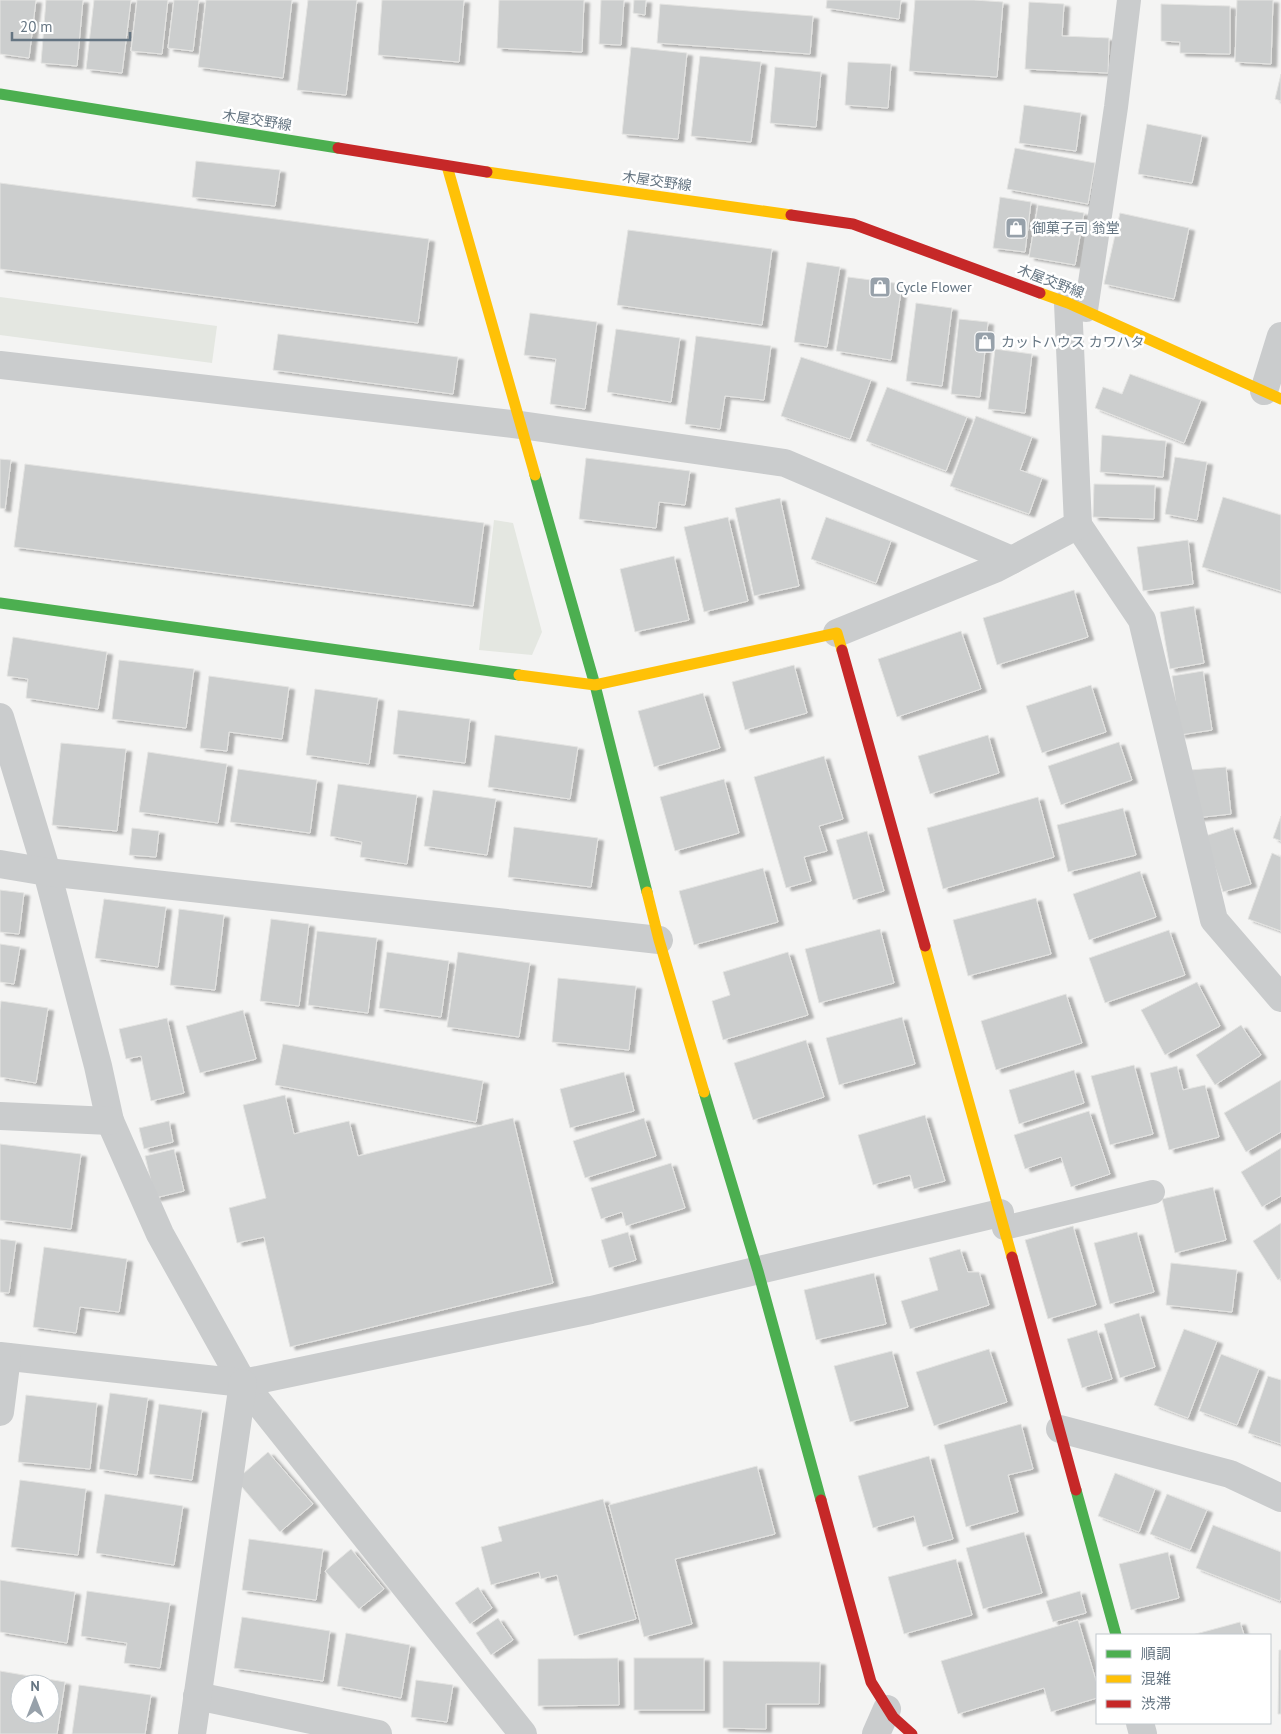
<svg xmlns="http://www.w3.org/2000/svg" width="1281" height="1734" font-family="'PT Sans','Noto Sans JP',sans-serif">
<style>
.green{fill:#e4e7e1}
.building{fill:#cccece;stroke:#e4e4e2;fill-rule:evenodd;filter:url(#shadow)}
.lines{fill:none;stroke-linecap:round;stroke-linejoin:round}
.lane{stroke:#cacccd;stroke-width:24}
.street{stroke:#cacccd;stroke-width:28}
.fast{stroke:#4caf50;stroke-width:11}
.slow{stroke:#ffc107;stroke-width:11}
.jam{stroke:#c62828;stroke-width:11}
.labels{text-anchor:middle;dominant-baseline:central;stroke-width:5;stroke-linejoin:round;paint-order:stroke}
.street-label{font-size:14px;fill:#657582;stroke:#fff}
.poi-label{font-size:14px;fill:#657582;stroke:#fff;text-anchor:start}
</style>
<defs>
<filter id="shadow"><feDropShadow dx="5.5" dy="3" stdDeviation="1" flood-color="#0004"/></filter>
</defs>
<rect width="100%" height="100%" fill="#f4f4f3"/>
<g class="green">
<polygon points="0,297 217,326 212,363 0,335"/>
<polygon points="494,520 513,523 542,632 532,655 479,650"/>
</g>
<g class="building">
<polygon points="0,0 36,0 29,58 0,54"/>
<polygon points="46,0 83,0 77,66 41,63"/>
<polygon points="94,0 131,0 122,73 86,69"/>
<polygon points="137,0 168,0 162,54 131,51"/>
<polygon points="174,0 199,0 193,51 168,48"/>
<polygon points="206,0 292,0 283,78 198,67"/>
<polygon points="308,0 357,0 346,95 297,90"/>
<polygon points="382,0 464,0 459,62 378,55"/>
<polygon points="499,0 584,0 582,52 497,48"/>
<polygon points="601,0 624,0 621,45 599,44"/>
<polygon points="634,0 646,0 645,15 633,13"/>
<polygon points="827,0 901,0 899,19 826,8"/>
<polygon points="915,0 974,0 1003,2 997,77 909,71"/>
<polygon points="1237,0 1273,0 1271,64 1235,62"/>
<polygon points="1029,2 1064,4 1062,36 1109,38 1108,73 1025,69"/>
<polygon points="660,4 813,16 810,54 657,43"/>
<polygon points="1161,4 1230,6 1230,54 1180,53 1180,42 1161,41"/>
<polygon points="631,47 687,53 678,139 622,134"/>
<polygon points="700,56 761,62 751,142 691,136"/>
<polygon points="848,62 891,64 888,108 845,105"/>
<polygon points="775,67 821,72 816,127 770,123"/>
<polygon points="1281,74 1281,101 1275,99"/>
<polygon points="1024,105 1081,113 1076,151 1019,143"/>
<polygon points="1147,124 1202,135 1192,183 1138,174"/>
<polygon points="1015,148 1095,163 1088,204 1007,189"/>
<polygon points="196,161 280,170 275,206 192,197"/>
<polygon points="0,183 429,239 418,323 0,269"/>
<polygon points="1000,197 1031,202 1025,252 993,248"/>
<polygon points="1038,205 1084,213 1075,265 1029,257"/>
<polygon points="1120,213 1189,228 1174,299 1104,284"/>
<polygon points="628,230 772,249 762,325 617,305"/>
<polygon points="807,262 840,267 827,347 794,342"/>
<polygon points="848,277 902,284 891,360 836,351"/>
<polygon points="916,303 952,308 942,386 906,381"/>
<polygon points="530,313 597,322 585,409 550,404 556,359 524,355"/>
<polygon points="959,319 988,322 980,397 951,394"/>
<polygon points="616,329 680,338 671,402 607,392"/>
<polygon points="278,334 458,357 453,394 273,370"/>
<polygon points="696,336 771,346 764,400 725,396 720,429 685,424"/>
<polygon points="995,349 1032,354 1025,413 988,409"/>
<polygon points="801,357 871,380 850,439 781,416"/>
<polygon points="1130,374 1201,400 1184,443 1095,408 1103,387 1122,394"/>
<polygon points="887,387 967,417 946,471 866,441"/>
<polygon points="976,416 1032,437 1020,470 1042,478 1029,514 950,486"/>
<polygon points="1102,435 1166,441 1163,477 1100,472"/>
<polygon points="1175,457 1207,462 1197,520 1165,514"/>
<polygon points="586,458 690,471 685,505 659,502 656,528 579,519"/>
<polygon points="0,459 11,460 5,509 0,508"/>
<polygon points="25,464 484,523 473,606 14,547"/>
<polygon points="1094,484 1155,485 1154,519 1093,517"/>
<polygon points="1223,497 1281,515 1281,591 1202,567"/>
<polygon points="780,498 799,586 754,596 735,508"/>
<polygon points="728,517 748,601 704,612 684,527"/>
<polygon points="826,517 891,541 876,583 811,559"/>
<polygon points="1188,540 1193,584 1143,591 1137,547"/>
<polygon points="674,556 689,620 635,632 620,569"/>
<polygon points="1074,590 1088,637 997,665 983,618"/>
<polygon points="1194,606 1204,663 1170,669 1160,612"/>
<polygon points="961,631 981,689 897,717 878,659"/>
<polygon points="13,637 107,652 98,709 26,698 28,679 7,676"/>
<polygon points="119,660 194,669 186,728 112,719"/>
<polygon points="794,665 807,713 745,730 732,682"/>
<polygon points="1203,671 1212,730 1180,735 1172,676"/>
<polygon points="209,676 289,687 282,739 229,732 227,751 200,748"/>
<polygon points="1091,685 1106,732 1042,753 1026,706"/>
<polygon points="315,689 378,698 369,764 306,755"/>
<polygon points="703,693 720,748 654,767 638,711"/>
<polygon points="398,710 470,719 465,763 393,754"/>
<polygon points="495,735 578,747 570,799 488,787"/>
<polygon points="988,735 999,773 930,794 918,756"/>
<polygon points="1119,742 1132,780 1061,805 1048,766"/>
<polygon points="61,743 126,749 117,831 52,825"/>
<polygon points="148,752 227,764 218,823 139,812"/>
<polygon points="824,756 843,819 819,826 827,851 804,857 811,881 786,888 754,777"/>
<polygon points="1226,767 1231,814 1195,818 1190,770"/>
<polygon points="238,769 317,780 310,833 230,822"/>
<polygon points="724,779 739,833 675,851 660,797"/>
<polygon points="338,784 417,795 407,864 360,857 362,842 330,836"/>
<polygon points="433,790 496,799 487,855 424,846"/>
<polygon points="1038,797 1054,857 943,889 927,828"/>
<polygon points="1123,808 1136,855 1068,872 1057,825"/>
<polygon points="1281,816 1281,841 1273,838"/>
<polygon points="514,827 598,838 591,887 508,877"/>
<polygon points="1233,827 1251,884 1223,892 1205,836"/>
<polygon points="132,828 159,831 156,857 129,855"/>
<polygon points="867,831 884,891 853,900 836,840"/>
<polygon points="1272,853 1281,857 1281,931 1248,919"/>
<polygon points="763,868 778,922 694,945 679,891"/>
<polygon points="1140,871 1156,917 1089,940 1073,894"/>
<polygon points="0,890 24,893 19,934 0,932"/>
<polygon points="1036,898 1051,954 968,976 953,920"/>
<polygon points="104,899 166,907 158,967 95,958"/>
<polygon points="179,909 224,915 215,990 170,985"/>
<polygon points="271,919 309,924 299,1006 260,1001"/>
<polygon points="880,929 894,983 819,1003 805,949"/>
<polygon points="1169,930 1185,975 1105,1003 1089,958"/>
<polygon points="317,931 377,938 368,1013 308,1005"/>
<polygon points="0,944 20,947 14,984 0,982"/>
<polygon points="387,952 449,961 441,1017 379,1008"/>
<polygon points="458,952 530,963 519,1037 447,1027"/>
<polygon points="788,952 808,1015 723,1040 712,1001 730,995 723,972"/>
<polygon points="558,978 636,986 629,1050 552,1042"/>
<polygon points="1197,982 1220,1026 1165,1055 1141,1010"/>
<polygon points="1066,994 1082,1043 996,1070 981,1021"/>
<polygon points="1,1001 48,1008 36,1083 0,1077 0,1010"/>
<polygon points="243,1010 256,1059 200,1073 186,1026"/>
<polygon points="902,1017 915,1064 839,1085 826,1038"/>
<polygon points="167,1018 184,1093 151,1101 141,1056 126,1059 119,1029"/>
<polygon points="1241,1025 1261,1055 1215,1085 1196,1055"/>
<polygon points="806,1040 824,1097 753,1120 734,1063"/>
<polygon points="283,1044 483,1081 476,1122 275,1085"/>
<polygon points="1134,1065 1153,1134 1110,1145 1091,1076"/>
<polygon points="1177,1066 1183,1090 1205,1085 1219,1137 1169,1150 1150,1073"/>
<polygon points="1074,1070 1084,1103 1019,1124 1009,1090"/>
<polygon points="624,1072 634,1111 570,1128 560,1089"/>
<polygon points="1281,1080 1281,1132 1246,1152 1224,1113"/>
<polygon points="285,1095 294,1134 349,1121 358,1156 513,1118 553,1283 290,1347 264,1237 237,1243 229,1208 266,1198 243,1105"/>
<polygon points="1089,1111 1110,1174 1071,1187 1061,1157 1025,1169 1014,1135"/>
<polygon points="925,1115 945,1181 914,1189 910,1175 873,1185 858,1135"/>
<polygon points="644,1118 656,1156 585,1178 573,1141"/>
<polygon points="169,1121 173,1142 144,1149 139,1128"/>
<polygon points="0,1144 81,1154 71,1229 0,1220"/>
<polygon points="1281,1148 1281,1196 1262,1207 1241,1172"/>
<polygon points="174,1149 184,1191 155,1198 145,1156"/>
<polygon points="671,1163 685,1208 626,1226 622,1212 601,1219 591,1188"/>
<polygon points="1213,1187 1226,1240 1175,1253 1162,1199"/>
<polygon points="1281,1223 1281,1278 1278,1280 1253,1241"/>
<polygon points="1073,1226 1096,1305 1048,1319 1025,1240"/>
<polygon points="628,1232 636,1260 609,1268 601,1240"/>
<polygon points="1137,1232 1154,1292 1110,1304 1094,1243"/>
<polygon points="0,1239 16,1241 9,1293 0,1292"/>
<polygon points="44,1247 127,1259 119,1312 80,1307 76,1333 33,1327"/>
<polygon points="960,1249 968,1272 979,1272 989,1305 910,1329 901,1301 938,1290 929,1258"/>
<polygon points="1171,1263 1237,1270 1232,1312 1166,1305"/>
<polygon points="874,1273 886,1324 816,1340 804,1290"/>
<polygon points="1139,1313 1155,1367 1120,1378 1104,1324"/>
<polygon points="1184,1329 1217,1341 1188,1418 1154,1405"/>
<polygon points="1097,1330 1112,1379 1082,1388 1067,1339"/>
<polygon points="989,1349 1007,1402 934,1426 916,1372"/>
<polygon points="892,1351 908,1407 850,1422 834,1366"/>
<polygon points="1221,1354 1259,1369 1237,1425 1199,1411"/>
<polygon points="1268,1376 1281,1380 1281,1444 1248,1433"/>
<polygon points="110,1393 148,1398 137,1475 99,1469"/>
<polygon points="26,1395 97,1403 90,1469 18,1462"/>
<polygon points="159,1404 202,1410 192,1480 149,1474"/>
<polygon points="1021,1424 1033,1469 1008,1475 1018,1512 966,1527 944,1445"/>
<polygon points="268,1452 313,1504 280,1532 236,1480"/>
<polygon points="929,1456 953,1539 923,1547 914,1516 873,1528 858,1476"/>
<polygon points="757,1466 775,1534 675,1559 692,1624 644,1637 609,1505"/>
<polygon points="1115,1473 1155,1489 1139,1532 1098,1516"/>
<polygon points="20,1480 86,1489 78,1555 11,1547"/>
<polygon points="105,1494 183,1506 174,1565 96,1553"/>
<polygon points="1167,1494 1207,1510 1190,1550 1150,1534"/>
<polygon points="603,1499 636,1619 574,1636 557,1575 541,1579 539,1572 491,1585 481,1547 502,1541 498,1527"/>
<polygon points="1213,1525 1281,1552 1281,1597 1280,1601 1196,1568"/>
<polygon points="1024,1532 1042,1593 983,1609 966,1548"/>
<polygon points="249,1539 323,1549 316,1600 242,1590"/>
<polygon points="351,1549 384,1589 359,1609 325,1571"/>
<polygon points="1168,1552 1179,1598 1131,1610 1119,1564"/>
<polygon points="956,1559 972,1615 904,1634 888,1577"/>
<polygon points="0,1580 75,1592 67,1643 0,1632"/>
<polygon points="478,1587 492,1608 470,1624 455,1603"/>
<polygon points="87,1591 170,1603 160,1668 124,1663 127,1643 81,1636"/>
<polygon points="1080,1591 1086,1613 1053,1622 1046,1601"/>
<polygon points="242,1617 330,1631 323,1681 234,1668"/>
<polygon points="498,1618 513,1640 491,1655 476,1633"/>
<polygon points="1078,1620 1097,1684 1097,1698 1051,1712 1044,1688 958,1714 941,1661"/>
<polygon points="1240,1622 1244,1635 1192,1635"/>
<polygon points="346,1633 410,1645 401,1698 337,1686"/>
<polygon points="1279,1650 1281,1650 1281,1714 1278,1714"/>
<polygon points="618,1658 619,1705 538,1706 538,1659"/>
<rect x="634" y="1658" width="70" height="52"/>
<polygon points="723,1661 820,1662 819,1704 766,1704 766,1729 723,1728"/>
<path d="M0 1671 65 1682 57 1734H0ZM20 1684H50V1714H20Z"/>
<polygon points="416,1680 453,1685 447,1722 411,1717"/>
<polygon points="79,1685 151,1695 145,1734 72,1734"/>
</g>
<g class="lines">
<g class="lane">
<polyline points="1086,310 1116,107 1129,0"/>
<polyline points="1004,1228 1153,1192"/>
</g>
<g class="street">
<polyline points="0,365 521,425 785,463 1012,560"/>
<polyline points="1264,391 1281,336"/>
<polyline points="1078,525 1142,620 1214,920 1281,998"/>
<polyline points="837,633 997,568 1078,525 1068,303"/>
<polyline points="0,717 47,872 98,1066 110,1121 160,1234 243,1383 523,1734"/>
<polyline points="0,864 47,872 659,940"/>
<polyline points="0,1116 110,1121"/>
<polyline points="0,1356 243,1383 591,1310 1000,1213"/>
<polyline points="0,1412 7,1357"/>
<polyline points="1060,1429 1230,1474 1281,1498"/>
<polyline points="197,1696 378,1734"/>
<polyline points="1140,1723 1143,1734"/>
<polyline points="192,1734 243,1383"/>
<polyline points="876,1734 887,1709"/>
</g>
<g class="fast">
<polyline points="0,94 338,148"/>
<polyline points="535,475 595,685 647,892"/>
<polyline points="0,603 519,675"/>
<polyline points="704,1092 758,1271 821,1500"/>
<polyline points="1076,1490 1116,1635"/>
</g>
<g class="slow">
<polyline points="447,166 535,475"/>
<polyline points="487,172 791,215"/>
<polyline points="1040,293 1068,303 1281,399"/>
<polyline points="519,675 595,685 837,633 842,650"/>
<polyline points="647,892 659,940 704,1092"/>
<polyline points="925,946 1012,1257"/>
</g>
<g class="jam">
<polyline points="338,148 487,172"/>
<polyline points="791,215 853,224 1040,293"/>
<polyline points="842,650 925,946"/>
<polyline points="1012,1257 1076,1490"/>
<polyline points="821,1500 871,1682 893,1717 912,1734"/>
</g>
</g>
<defs>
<g id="shop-square" transform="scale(1.125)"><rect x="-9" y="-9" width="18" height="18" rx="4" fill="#97a1aa" stroke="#fff"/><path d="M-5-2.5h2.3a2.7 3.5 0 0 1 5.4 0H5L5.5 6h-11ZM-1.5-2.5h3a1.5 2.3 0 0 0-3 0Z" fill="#fff"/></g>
</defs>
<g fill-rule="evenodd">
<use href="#shop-square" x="1016" y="228"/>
<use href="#shop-square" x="880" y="287"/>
<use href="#shop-square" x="985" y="342"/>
</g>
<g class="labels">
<g class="street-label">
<text transform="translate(257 120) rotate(9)">木屋交野線</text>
<text transform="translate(657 181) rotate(8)">木屋交野線</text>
<text transform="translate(1051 281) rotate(21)">木屋交野線</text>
</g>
<g class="poi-label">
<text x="1032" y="228">御菓子司 翁堂</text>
<text x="896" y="287">Cycle Flower</text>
<text x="1001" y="342">カットハウス カワハタ</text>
</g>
</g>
<rect x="1096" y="1634" width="175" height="90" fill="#ffffff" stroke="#c1c8cd"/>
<rect x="1106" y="1650" width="25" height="8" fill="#4caf50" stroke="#c1c8cd"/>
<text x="1141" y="1659" font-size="15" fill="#657582">順調</text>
<rect x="1106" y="1675" width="25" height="8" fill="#ffc107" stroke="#c1c8cd"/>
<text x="1141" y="1684" font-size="15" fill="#657582">混雑</text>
<rect x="1106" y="1700" width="25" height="8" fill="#c62828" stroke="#c1c8cd"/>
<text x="1141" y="1709" font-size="15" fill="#657582">渋滞</text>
<g transform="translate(35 1699)"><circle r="24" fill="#ffffff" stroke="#c1c8cd"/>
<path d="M0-4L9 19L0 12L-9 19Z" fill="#97a1aa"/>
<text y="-8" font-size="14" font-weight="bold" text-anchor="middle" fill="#657582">N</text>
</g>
<path d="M12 32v8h118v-8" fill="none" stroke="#657582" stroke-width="2.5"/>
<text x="20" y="32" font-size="15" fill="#657582" stroke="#ffffff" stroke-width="4" paint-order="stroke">20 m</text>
</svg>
